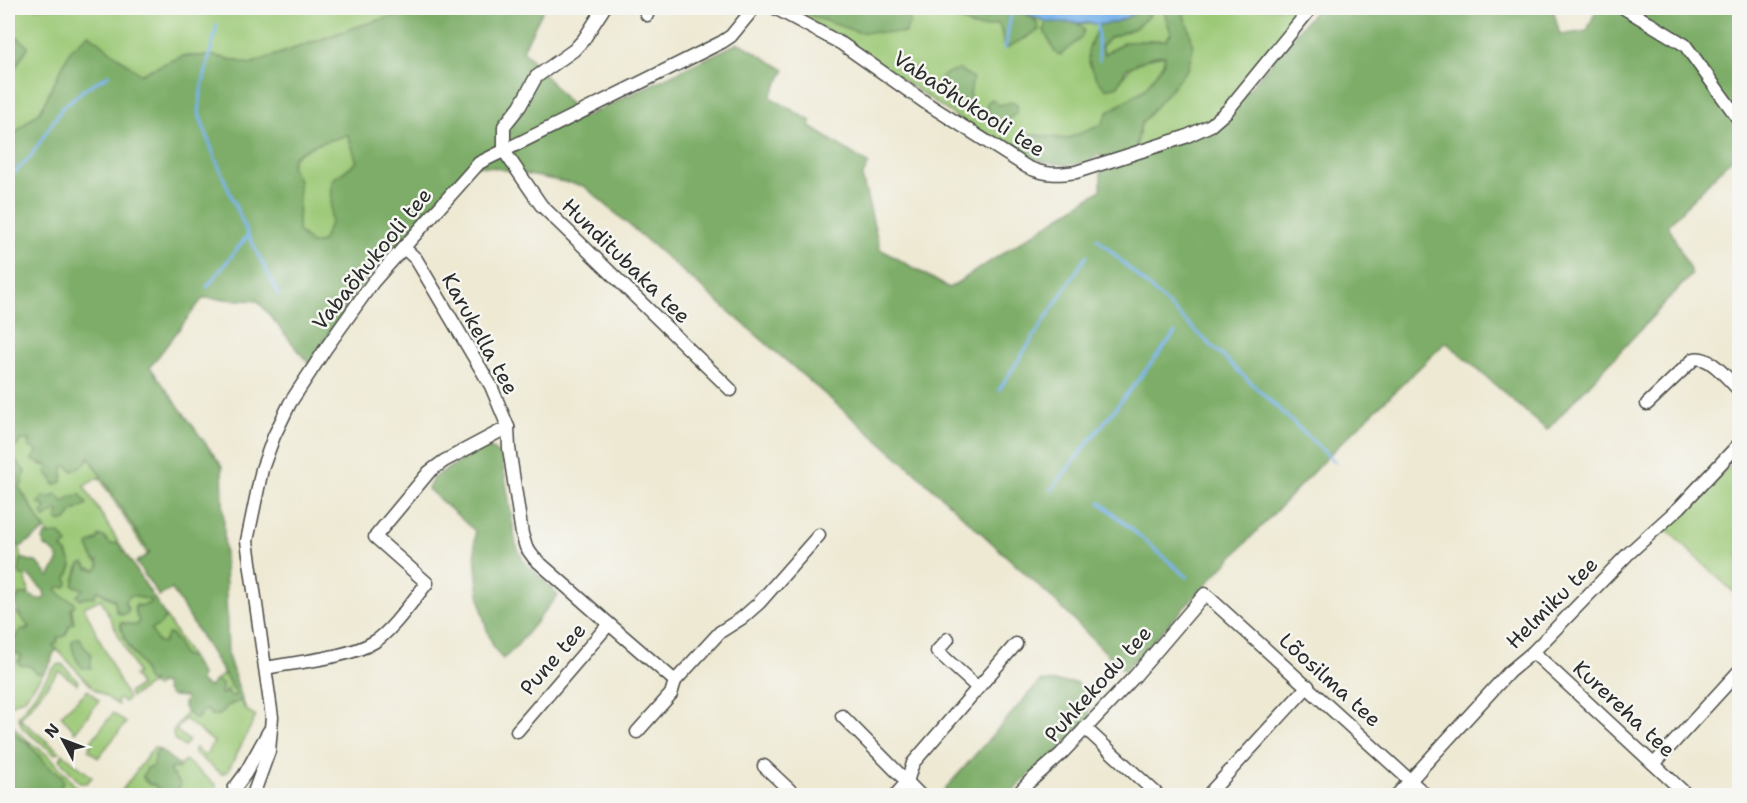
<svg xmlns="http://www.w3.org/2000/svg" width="1747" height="803" font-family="'Shantell Sans',sans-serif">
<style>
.green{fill:#9cc977;stroke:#647a51;stroke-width:1.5;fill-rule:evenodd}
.forest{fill:#7dad68;stroke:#546c4a;stroke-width:1.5;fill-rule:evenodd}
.water{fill:#79b4ea;stroke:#52708a;stroke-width:1.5}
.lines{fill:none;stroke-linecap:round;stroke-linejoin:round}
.stream{stroke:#79b4ea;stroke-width:3}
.minor-casing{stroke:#484844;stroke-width:15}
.minor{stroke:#fff;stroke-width:12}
.labels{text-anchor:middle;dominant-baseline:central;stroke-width:5;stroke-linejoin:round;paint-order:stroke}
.street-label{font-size:21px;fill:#2b2b2b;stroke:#f6f6f2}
</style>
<rect width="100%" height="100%" fill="#f6f6f2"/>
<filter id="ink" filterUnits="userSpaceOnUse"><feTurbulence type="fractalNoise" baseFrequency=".0167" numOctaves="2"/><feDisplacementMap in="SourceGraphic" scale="12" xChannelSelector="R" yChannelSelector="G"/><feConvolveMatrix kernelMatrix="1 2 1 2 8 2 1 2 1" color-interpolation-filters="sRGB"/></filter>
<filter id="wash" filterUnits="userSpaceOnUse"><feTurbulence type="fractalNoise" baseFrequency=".008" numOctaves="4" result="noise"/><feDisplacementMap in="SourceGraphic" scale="24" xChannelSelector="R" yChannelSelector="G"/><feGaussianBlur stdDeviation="1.35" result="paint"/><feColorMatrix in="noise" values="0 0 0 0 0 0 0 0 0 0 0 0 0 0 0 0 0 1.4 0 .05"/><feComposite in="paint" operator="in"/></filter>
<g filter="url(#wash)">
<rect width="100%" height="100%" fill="#eee9d3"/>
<g class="green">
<polygon points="8,8 421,8 359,26 250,64 215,56 183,56 140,74 71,49 41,110 8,139 8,79 28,47 11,40 8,44"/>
<path d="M789 8 858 32 910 22 905 8H945L972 27 998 23 1003 33V43C1018 43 1033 39 1038 23L1032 15 1047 22 1044 30 1055 52 1084 30 1078 23 1097 25 1100 24 1088 52 1094 73 1118 86C1129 63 1140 59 1165 55L1163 64 1145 89 1109 112 1102 125 1066 139 1029 134 1016 146 1014 150 973 128 853 46Z"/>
<polygon points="1145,8 1163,8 1171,33 1166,40 1124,42 1105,54 1101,47 1109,38 1135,28 1150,15"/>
<polygon points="1189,8 1199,12 1207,8 1306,8 1225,107 1209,121 1191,131 1136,149 1141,124 1188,68 1190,32 1183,13"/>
<polygon points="348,134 357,162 332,180 331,222 322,242 311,244 298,231 299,181 291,167 294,156 314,145"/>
<path d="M28 439 29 447 38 451 32 458 42 465 49 466V468L63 476V466H68L71 470 85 464 89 456 150 553 148 555 99 477 84 486 119 543 110 545 104 537 100 536 88 546 94 560 100 564 98 570 89 569 84 563 78 567 74 581 76 586 83 589 85 597 97 591 115 601 116 611 120 614 127 613V606L124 602 132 594 149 600 151 602 145 606 136 605V614L139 622 135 626 123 622 120 625 129 648 141 664 151 683 155 682 160 684 156 687 151 684 131 697 129 692 140 686 134 675 137 673 101 599 84 607 128 699 124 702 120 699 117 700 118 705 93 688 53 645 59 636 67 633 73 616 70 600 62 596 56 589 60 586 63 587 72 566 67 553 62 548 67 544C63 532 57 537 48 534L25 496 17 491 25 472C16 458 8 460 8 442ZM44 496 63 503 74 497 87 504 72 512 66 520 56 510 45 518Z"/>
<polygon points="1739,456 1739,597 1667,530"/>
<polygon points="8,527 19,548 29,593 12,608 29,626 17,634 15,638 8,643 8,646"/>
<polygon points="177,596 236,693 235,696 230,696 228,690 225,690 224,694 221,694 222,684 216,680 224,674"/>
<polygon points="166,617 191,657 183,656 175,639 171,634 161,644 157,641 150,629 160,624"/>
<path d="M8 648 22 656 18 662 30 666 37 673 43 674 24 699 15 702 8 708C8 733 36 744 52 759 62 770 74 783 81 795H56L61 785 57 772C44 766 38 752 28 744 24 740 20 740 17 735L11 739 8 757Z"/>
<polygon points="62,664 78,681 77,684 59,671 20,719 60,752 55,754 23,729 18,717 52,670 57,665"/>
<polygon points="88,690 99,701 75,732 61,715"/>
<polygon points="240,700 246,710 256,716 228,771 222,774 193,752 197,747 196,749 205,756 214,742 185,719 176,730 189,741 184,747 174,739 173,731 187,711 199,717 201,712 208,710 211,715"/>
<polygon points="113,713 126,723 98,758 88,749 91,746 89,744"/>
<polygon points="154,747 160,750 156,752 154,766 144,773 143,779 147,783 156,786 174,776 169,773 170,769 179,767 185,760 216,785 217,795 159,796 157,793 140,791 140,795 118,796"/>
<polygon points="63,754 92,777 87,783 80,783 62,762 60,759"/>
</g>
<g class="forest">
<path d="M421 8H544L523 50 582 118 738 43 742 44 785 70 770 97 811 121 809 126 869 164 862 177 880 249 949 288 1101 190V154L1085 163 1066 165 1032 160 1014 150 1016 146 1029 134 1066 139 1101 125 1108 112 1145 89 1163 64 1165 55 1151 57 1126 69 1118 86 1106 89C1097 81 1086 63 1088 51 1090 42 1096 32 1100 24L1122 20 1145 8 1150 15 1135 28 1109 38 1101 47 1105 54 1124 42 1166 40 1171 33 1163 8H1189L1183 13 1190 32 1193 48 1188 68 1141 124 1133 159 1224 119 1317 8H1553L1560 35 1587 31 1597 8H1739V151L1668 225 1692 274 1547 430 1446 342 1332 452 1124 671 1053 599 916 473 584 186 490 167 470 165 366 278 309 364 258 301 203 298 150 367 222 466 228 656 246 710 240 700 236 703 229 704 220 715H211L208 710C200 710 201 714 197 719H194L184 708V703L187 699 185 697 171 696 166 691 165 684 147 681C144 675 144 669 140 663 132 649 122 639 120 623L137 625 139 622 134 607 149 604 151 602 149 600 131 595 124 602 129 610 123 615 116 611 115 600 100 591H97L94 597 80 599 77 596 83 589 73 585 80 564 84 563 89 569 91 568 95 570 99 567 98 561 94 560 88 546 89 544 96 541 99 536 104 537 110 544 119 543 166 617 160 625 151 629 157 641 163 643 168 634H171L178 643 183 656 191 657 201 674 200 682 209 687 216 680 222 684 221 694H224L227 689 230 696H235L236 693 172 589 159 596 136 562 150 553 89 457 85 464 73 471 68 466H63L62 482 54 485 51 477 46 473 49 466 32 460 38 451 29 447V440H20L18 445 15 446 8 442V139L41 110 71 49 89 34 140 74 183 56H215L250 64 359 26ZM348 135 357 162 332 180 331 222 322 242 311 244 298 231 299 181 291 167 294 156 314 145Z"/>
<polygon points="788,8 905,8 910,22 905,33 858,32"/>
<path d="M945 8C969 8 1035 0 1039 30L1005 49C1001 39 1004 34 998 23 974 35 964 21 945 8Z"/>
<polygon points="1047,22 1078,23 1084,30 1081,38 1060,55 1055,52 1044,30"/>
<path d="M18 37 28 47 8 79C7 63 2 43 18 37Z"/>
<path d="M960 70 973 78 969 99 966 102 956 99 937 84C943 74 948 71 960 70Z"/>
<path d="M991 99 999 105 1012 102 1017 105V113L999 126C991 121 988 113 986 105Z"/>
<path d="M481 448 493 449 502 458 516 544 523 560 558 595 515 648 503 659C480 640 474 561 475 531L428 489 433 478Z"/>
<path d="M8 453C14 459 20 464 25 472L22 484 19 487 45 530 19 548 8 527Z"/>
<polygon points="55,494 61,498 63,503 71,496 74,497 80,494 87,504 72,512 66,520 61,522 57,519 56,516 60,513 57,510 45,518 42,513 46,509 45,506 38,503 44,496 52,497"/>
<path d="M60 534 67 544 62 548 67 553 72 566 67 578 68 584 65 587H58L56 589 62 596 74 602 75 605 71 609 74 623 69 626 65 636 57 638 58 642 53 645 57 650 53 654 51 662 43 674 37 673 30 666 20 665 18 662 22 656 10 650 8 643 15 638 21 629 26 630 29 627C23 620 11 606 18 597 20 594 21 593 26 594 34 596 35 601 44 599L45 596 44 591 28 575 21 576 19 573 21 558 38 563 49 577 59 560 55 553 44 545 43 540 45 535Z"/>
<path d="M77 638H80L84 647 91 653V668H83C77 663 71 649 72 641Z"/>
<polygon points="1040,681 1077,683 1086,690 1090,717 1059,750 1027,777 1010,795 939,796"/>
<polygon points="13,731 19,738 27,742 48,766 62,776 63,782 56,795 8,795 8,757 11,744 10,736"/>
<polygon points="160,750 179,765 178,769 172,768 169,771 180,783 179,788 173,795 158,789 154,784 150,785 143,776 147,768 154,766 155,754"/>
</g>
<path class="water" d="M1013 8H1145C1130 16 1108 29 1091 23L1047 22Z"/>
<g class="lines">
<g class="stream">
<polyline points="217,25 201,91 199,114 215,158 248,235 279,295"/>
<polyline points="1097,25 1099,60"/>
<polyline points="1005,49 1012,8"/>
<polyline points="8,179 31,156 62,108 86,88 109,75"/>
<polyline points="1097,238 1335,462"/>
<polyline points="207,287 248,235"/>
<polyline points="999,390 1087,255"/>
<polyline points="1051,490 1175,333"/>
<polyline points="1100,502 1187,577"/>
</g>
</g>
</g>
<g filter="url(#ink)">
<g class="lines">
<g class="minor-casing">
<g id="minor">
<polyline points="604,8 584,39 574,50 536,77 520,106 504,126 504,151 541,205 731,390"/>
<polyline points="644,8 647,15"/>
<path d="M775 8 842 44 926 103 1027 167C1045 175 1057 175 1076 172L1185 137 1211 125 1227 111 1311 8"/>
<polyline points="1624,8 1685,45 1740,121"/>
<polyline points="403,247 416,259 491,386 508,427 509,448 522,534 526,547 534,558 609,624"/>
<path d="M1647 404 1694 359C1711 355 1728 380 1740 391"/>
<polyline points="948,639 937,651 978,688"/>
<polyline points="1533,652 1688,796"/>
<path d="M266 668C296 662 348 658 374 642 391 632 414 599 427 583L375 537 429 472 444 461 508 427"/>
<polyline points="842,716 921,796"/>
<polyline points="1085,728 1159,796"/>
<polyline points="517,731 609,624 675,681 720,632 742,618 759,603 819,535"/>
<polyline points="637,732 671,694 675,681"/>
<polyline points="1654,764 1740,670"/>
<polyline points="764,766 796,796"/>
<polyline points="234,789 245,774 269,731"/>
<polyline points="253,795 269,751 272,717 247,541 262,469 274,436 290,403 326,348 373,282 479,163 722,42 731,36 754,8"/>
<polyline points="895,796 907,782 913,763 1016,644"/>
<polyline points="1016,796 1028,783 1061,754 1135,676 1205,594 1427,796"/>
<polyline points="1207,796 1308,686"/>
<polyline points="1396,796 1509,672 1533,652 1628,554 1680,507 1740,443"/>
</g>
</g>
<use href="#minor" class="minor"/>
</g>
</g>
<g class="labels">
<g class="street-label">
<text transform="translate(969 104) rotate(33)">Vabaõhukooli tee</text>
<text transform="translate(372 259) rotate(-51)">Vabaõhukooli tee</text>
<text transform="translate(626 261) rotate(44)">Hunditubaka tee</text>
<text transform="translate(480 334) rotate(61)">Karukella tee</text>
<text transform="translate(1552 603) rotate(-45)">Helmiku tee</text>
<text transform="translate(553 659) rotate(-49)">Pune tee</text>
<text transform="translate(1330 680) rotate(42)">Lõosilma tee</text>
<text transform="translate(1098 684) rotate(-48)">Puhkekodu tee</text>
<text transform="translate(1624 709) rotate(43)">Kurereha tee</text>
</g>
</g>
<rect width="1747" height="803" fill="none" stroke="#f6f6f2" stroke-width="30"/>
<g transform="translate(63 740) rotate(311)" stroke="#f6f6f2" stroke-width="4.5" paint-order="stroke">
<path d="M0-4.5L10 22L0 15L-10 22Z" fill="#2b2b2b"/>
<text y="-9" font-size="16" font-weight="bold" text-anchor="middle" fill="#2b2b2b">N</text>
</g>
</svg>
